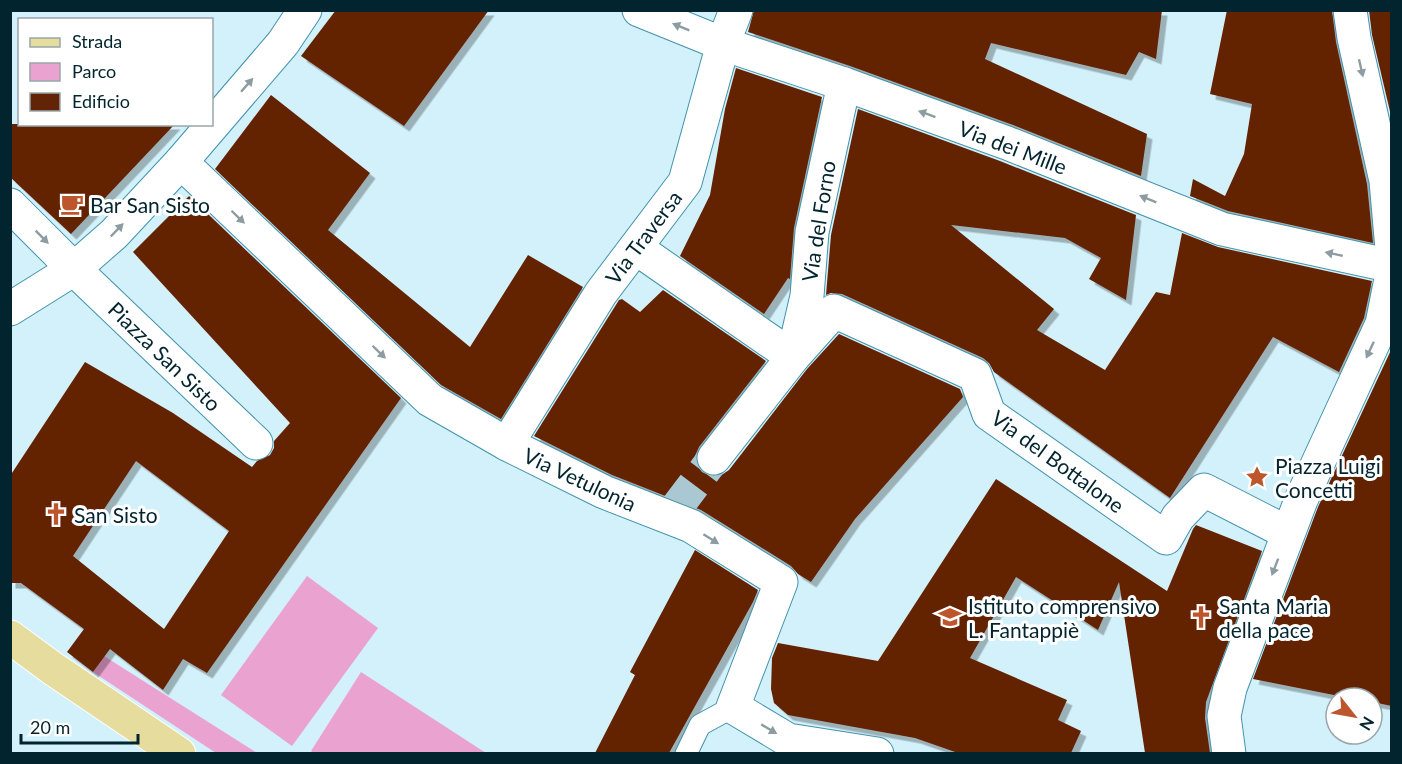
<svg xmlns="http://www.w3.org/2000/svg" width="1402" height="764" font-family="Lato,sans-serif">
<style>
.green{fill:#eaa2d1}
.building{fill:#632306;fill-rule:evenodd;filter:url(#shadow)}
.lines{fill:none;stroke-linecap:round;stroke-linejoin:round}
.minor-tunnel{stroke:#a9c8d2;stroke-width:33;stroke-dasharray:33 16;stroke-linecap:butt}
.service-casing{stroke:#4293ac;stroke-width:23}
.minor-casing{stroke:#4293ac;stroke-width:35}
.primary-casing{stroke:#fff;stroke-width:35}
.service{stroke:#fff;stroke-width:21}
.minor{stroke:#fff;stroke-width:33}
.primary{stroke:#e5dc9e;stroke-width:33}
.oneway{fill:#8d9ca1}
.labels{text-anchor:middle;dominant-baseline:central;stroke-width:6;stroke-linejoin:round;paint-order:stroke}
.street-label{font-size:21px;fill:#01242e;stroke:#fff}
.poi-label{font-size:21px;fill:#01242e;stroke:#fff;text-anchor:start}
</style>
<defs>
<filter id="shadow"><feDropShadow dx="5.5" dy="5.5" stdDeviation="0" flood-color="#0004"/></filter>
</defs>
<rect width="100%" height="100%" fill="#d3f1fb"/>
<g class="green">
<polygon points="307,576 378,628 292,746 221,695"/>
<polygon points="104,656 257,753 216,753 93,672"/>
<polygon points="361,672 486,753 314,754 311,751"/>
</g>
<g class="building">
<polygon points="336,10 489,10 404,126 301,56"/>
<polygon points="754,10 1162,10 1156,59 1139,52 1126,75 991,43 985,59 1147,134 1141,176 1013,125 850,66 748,32"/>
<polygon points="1227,10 1332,10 1336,42 1367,184 1373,243 1228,211 1190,196 1193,179 1225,196 1244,154 1252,104 1210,94"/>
<polygon points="1369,10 1392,10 1392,120 1372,35"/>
<polygon points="736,68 822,97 794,228 790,279 788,278 764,314 680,256 710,195 725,109"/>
<polygon points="271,95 370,173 328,230 470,347 528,255 583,287 501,419 441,385 215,169"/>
<polygon points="858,109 1000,161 1136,215 1126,300 1089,279 1101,258 1065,238 951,225 1054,309 1037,330 1105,370 1156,292 1170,295 1182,233 1218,247 1372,281 1364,318 1339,372 1273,337 1170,498 994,372 989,363 983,358 842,294 831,293 826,295 831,235"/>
<polygon points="10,124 175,124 71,234 10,177"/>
<path d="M189 196 401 398 207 673 183 659 163 690 110 649 93 672 67 652 84 629 21 583H10V476L85 362 173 413 252 467 257 461 270 455 274 448V441L290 423 133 252ZM136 461 229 531 164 629 73 556Z"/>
<polygon points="663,290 766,361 699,447 695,456 697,466 702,472 711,476 720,476 729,470 807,369 839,334 960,389 963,397 855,519 811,582 798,574 791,566 701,510 612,475 534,436 619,300 622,299 640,312"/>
<polygon points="1392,348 1392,706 1372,702 1372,698 1349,698 1253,679 1318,507"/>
<polygon points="996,479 1167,591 1193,529 1196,525 1262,551 1206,702 1205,718 1210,753 1145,753 1119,582 1098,630 1016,577 970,658 1067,700 1058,720 1081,731 1071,753 958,753 915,738 788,715 774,703 771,689 772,658 778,643 878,661"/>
<polygon points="695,550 758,590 753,602 669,753 595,753 635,675 630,672"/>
</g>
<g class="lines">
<polyline class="minor-tunnel" points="674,511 714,458"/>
<g class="service-casing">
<polyline id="service" points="686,754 700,725 733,707"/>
</g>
<g class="minor-casing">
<g id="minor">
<polyline points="639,10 723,44 844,84 1007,143 1222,229 1392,266"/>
<polyline points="1350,10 1354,38 1386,181 1392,249"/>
<polyline points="181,162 430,400 507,444 604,492 691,526 781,582 733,707 788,740 877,754"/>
<polyline points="10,205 74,269 256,443"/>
<polyline points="636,248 793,357 807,296 812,232 844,84"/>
<polyline points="10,309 74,269 114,234 181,162 283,43 305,10"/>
<polyline points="507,444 601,293 685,182 723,44 736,10"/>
<polyline points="714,458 793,357 834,311 975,375 989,414 1166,538 1178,517 1204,490 1288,533"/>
<polyline points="1229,754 1224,716 1230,688 1301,500 1382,324 1392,274"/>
</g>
</g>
<g class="primary-casing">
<polyline id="primary" points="10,637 52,668 179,754"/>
</g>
<use href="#service" class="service"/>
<use href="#minor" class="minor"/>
<use href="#primary" class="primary"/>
</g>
<defs><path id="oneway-solid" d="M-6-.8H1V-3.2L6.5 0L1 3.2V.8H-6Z" transform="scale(1.5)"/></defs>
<g class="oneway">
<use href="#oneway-solid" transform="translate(681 27) rotate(-158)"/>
<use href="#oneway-solid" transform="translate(1361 68) rotate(77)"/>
<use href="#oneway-solid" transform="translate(247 85) rotate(-49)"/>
<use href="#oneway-solid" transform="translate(927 114) rotate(-160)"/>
<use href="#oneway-solid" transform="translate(1148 199) rotate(-158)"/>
<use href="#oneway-solid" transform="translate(238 217) rotate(44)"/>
<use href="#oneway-solid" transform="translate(117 230) rotate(-46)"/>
<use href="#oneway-solid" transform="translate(42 237) rotate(45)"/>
<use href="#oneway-solid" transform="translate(1334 254) rotate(-168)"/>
<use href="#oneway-solid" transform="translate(1370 350) rotate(115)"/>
<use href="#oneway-solid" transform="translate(379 352) rotate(44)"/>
<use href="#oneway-solid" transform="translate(711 539) rotate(32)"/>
<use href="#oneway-solid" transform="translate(1275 567) rotate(111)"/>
<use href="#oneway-solid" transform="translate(769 729) rotate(31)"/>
</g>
<defs>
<g id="cafe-bare" transform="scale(1.8)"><path d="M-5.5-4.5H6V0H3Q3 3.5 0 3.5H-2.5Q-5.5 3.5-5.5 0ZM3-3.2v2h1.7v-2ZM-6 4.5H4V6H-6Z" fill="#bd562d" stroke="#fff" stroke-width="2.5" paint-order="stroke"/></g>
<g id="sight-bare" transform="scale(1.8)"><path d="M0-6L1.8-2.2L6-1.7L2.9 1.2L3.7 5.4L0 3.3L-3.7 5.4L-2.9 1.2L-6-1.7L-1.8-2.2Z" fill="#bd562d" stroke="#fff" stroke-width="2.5" paint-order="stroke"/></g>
<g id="church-bare" transform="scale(1.8)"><path d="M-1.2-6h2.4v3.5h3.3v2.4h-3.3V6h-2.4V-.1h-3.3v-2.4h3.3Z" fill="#bd562d" stroke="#fff" stroke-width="2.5" paint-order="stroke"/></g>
<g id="school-bare" transform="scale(1.8)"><path d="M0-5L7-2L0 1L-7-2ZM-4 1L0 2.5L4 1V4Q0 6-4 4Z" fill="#bd562d" stroke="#fff" stroke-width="2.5" paint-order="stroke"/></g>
</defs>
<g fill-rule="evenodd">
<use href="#cafe-bare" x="72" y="204"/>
<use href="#sight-bare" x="1257" y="477"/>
<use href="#church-bare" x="56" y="514"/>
<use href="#school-bare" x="950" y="617"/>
<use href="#church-bare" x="1201" y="617"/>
</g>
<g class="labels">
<g class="street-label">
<text transform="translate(1013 147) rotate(21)">Via dei Mille</text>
<text transform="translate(818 221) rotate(-81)">Via del Forno</text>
<text transform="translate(643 237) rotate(-53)">Via Traversa</text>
<text transform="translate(165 356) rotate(44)">Piazza San Sisto</text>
<text transform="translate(1058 461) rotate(36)">Via del Bottalone</text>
<text transform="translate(580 479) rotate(25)">Via Vetulonia</text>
</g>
<g class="poi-label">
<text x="90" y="204">Bar San Sisto</text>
<text x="1275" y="465">Piazza Luigi<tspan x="1275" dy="24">Concetti</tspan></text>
<text x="74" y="514">San Sisto</text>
<text x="968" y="605">Istituto comprensivo<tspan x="968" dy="24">L. Fantappiè</tspan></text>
<text x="1219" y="605">Santa Maria<tspan x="1219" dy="24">della pace</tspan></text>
</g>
</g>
<rect width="1402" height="764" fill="none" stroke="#01242e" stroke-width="24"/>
<rect x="18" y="18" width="195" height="108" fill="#ffffff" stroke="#99a7ab" stroke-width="1.5"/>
<rect x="30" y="38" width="30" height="9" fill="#e5dc9e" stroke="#99a7ab" stroke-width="1.5"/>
<text x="72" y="48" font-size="18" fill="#01242e">Strada</text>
<rect x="30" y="63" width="30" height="18" fill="#eaa2d1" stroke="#99a7ab" stroke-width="1.5"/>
<text x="72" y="78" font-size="18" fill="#01242e">Parco</text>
<rect x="30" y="93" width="30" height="18" fill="#632306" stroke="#99a7ab" stroke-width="1.5"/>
<text x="72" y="108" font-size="18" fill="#01242e">Edificio</text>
<g transform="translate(1354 716) rotate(121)"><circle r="28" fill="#ffffff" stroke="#99a7ab" stroke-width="1.5"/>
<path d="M0-4.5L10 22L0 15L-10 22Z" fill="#bd562d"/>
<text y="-9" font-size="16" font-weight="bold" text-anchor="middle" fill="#01242e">N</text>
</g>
<path d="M21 734v9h117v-9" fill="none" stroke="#01242e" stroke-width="3"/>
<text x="30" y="734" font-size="18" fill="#01242e" stroke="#ffffff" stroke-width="4.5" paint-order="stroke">20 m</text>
</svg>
